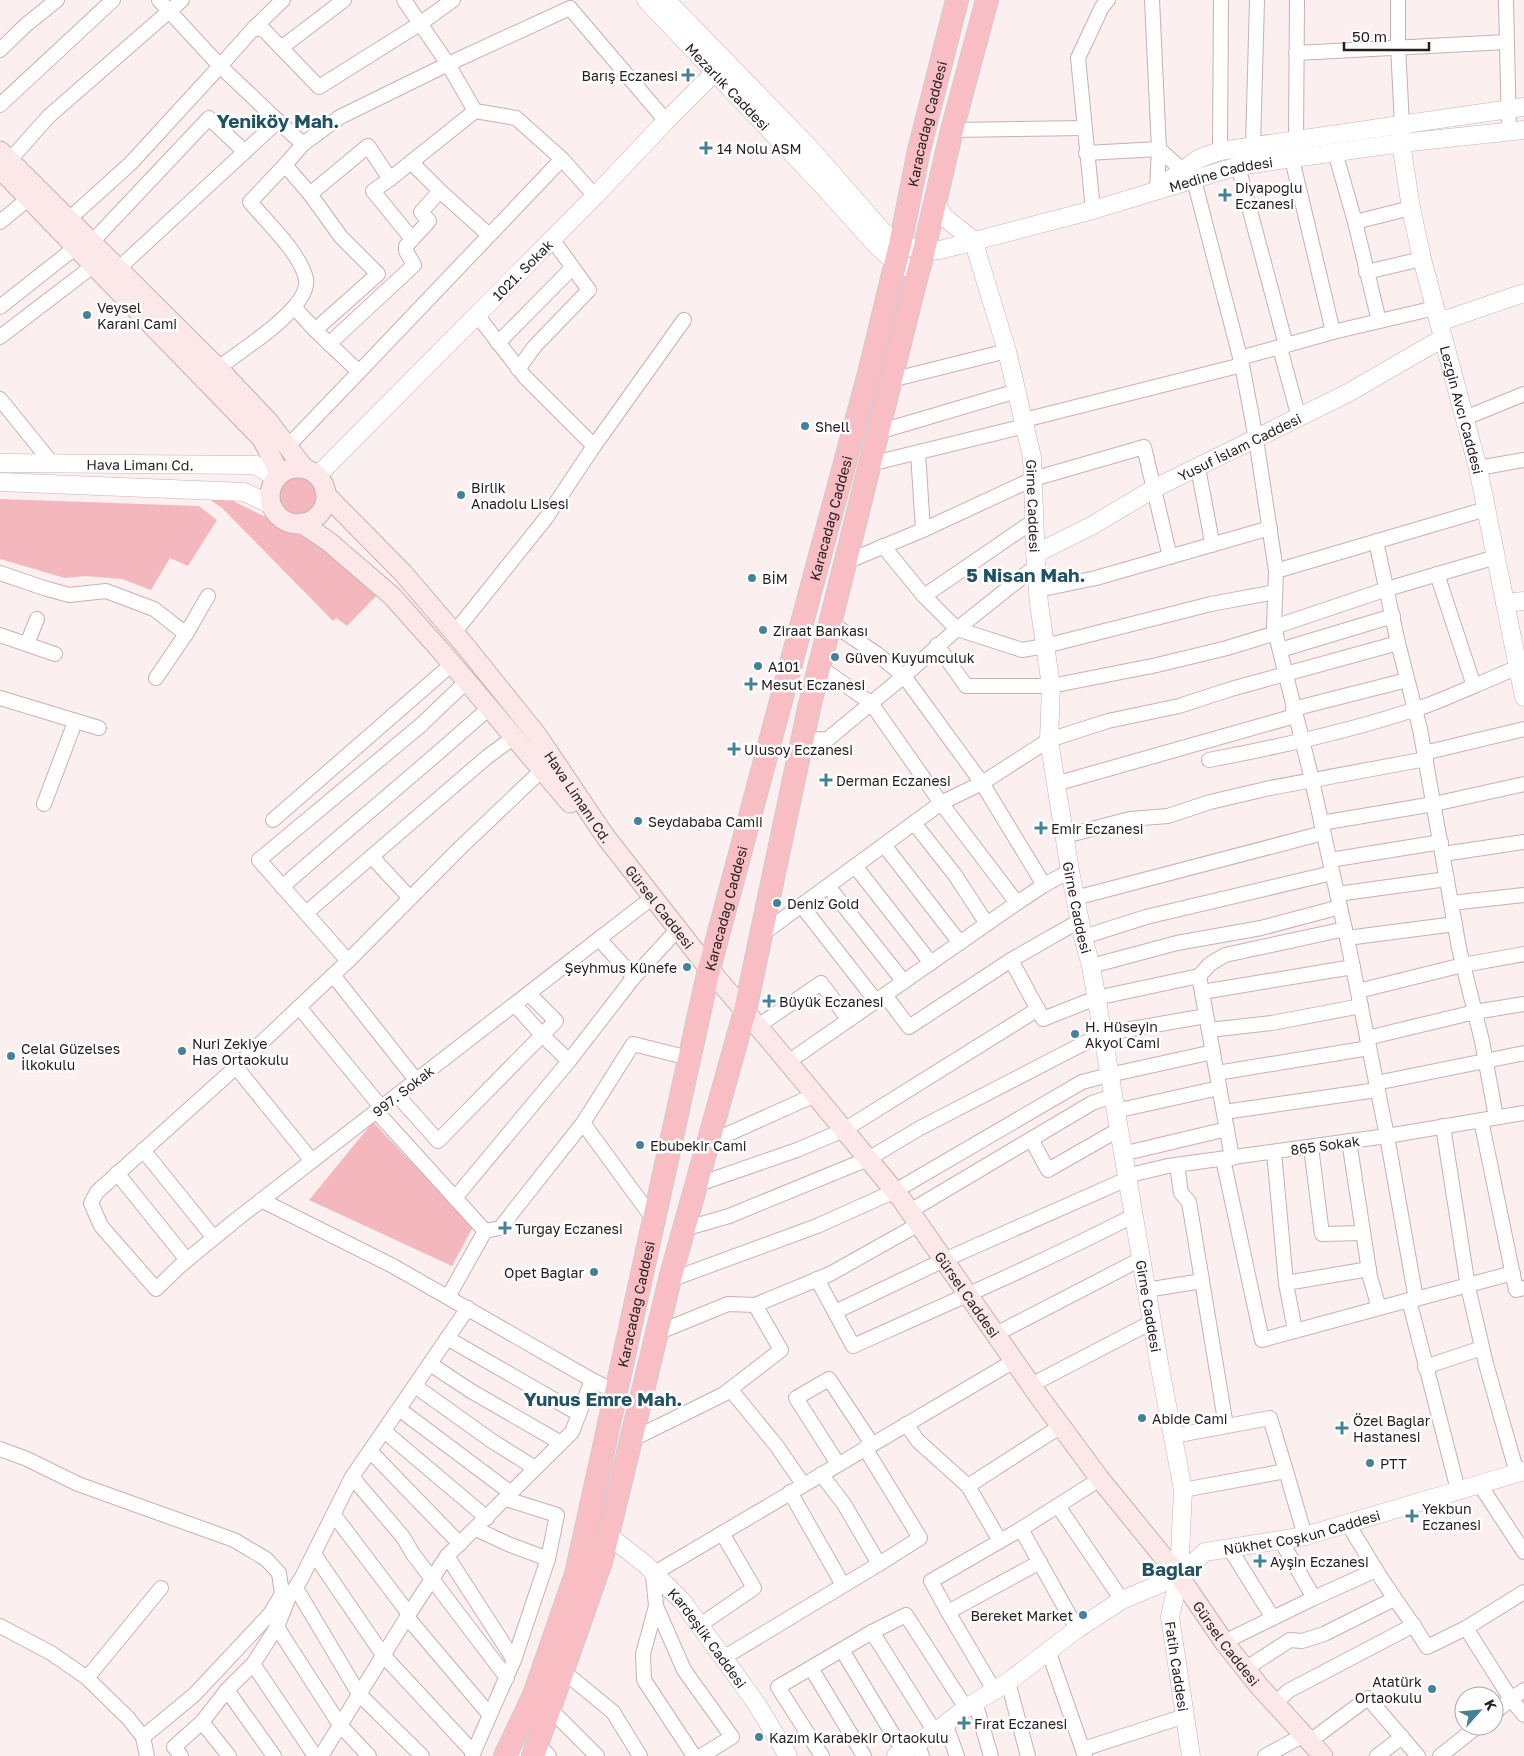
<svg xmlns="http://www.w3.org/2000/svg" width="1524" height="1756" font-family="'Golos Text',sans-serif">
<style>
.green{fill:#f5b7be}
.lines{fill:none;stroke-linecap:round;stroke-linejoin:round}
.minor-casing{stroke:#c6b1b2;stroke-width:16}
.tertiary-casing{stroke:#c6b1b2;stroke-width:19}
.secondary-casing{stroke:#c6b1b2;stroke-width:21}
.trunk-casing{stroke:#cfcdce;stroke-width:24}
.minor{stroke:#fff;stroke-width:14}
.tertiary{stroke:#fff;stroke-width:18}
.secondary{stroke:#fce7e9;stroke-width:19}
.trunk{stroke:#f8bec4;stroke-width:22}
.poi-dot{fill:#448397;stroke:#fff;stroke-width:2}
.labels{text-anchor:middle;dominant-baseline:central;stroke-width:5;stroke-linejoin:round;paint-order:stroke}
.poi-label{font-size:14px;fill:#251d1e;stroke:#fff;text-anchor:start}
.street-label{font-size:14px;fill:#251d1e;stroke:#fff}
.district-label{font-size:19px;font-weight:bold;fill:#205364;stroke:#fff}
</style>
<rect width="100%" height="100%" fill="#fceff0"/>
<g class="green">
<circle cx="296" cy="497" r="20"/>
<polygon points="0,499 199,506 217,520 188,566 170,558 151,590 122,579 85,576 65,578 0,559"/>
<polygon points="209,499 233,501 307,537 337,555 378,594 347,626 336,618 333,621 222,508"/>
<polygon points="373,1122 473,1227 452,1266 309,1200"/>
</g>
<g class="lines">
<g class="minor-casing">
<g id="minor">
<polyline points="159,0 220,66 254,28 264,30 319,87 421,23 453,0"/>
<polyline points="404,0 448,64 475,111 516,118 562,159 595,196"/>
<polyline points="1152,0 1159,149 1157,190"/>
<polyline points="1398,0 1398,46 1402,125"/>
<polyline points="1506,0 1509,131"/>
<polyline points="254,28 283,0"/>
<polyline points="281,48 344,0"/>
<polyline points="0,50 27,24 57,0"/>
<polyline points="1296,53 1506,42"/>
<polyline points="0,105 113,0"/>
<polyline points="278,121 303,144 340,117 448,64 570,8 666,121"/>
<polyline points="952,130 1084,128"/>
<polyline points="1296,140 1297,0"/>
<polyline points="1253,146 1257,0"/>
<polyline points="1220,151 1221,0"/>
<polyline points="1335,152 1355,222 1379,321"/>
<polyline points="1086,153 1159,149 1182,170 1194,180 1242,365 1256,439 1276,571 1274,627 1311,776 1348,943 1387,1136 1416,1299 1513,1273"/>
<polyline points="1292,159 1333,332"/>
<polyline points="9,161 49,116 182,0"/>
<polyline points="285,165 303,144"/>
<polyline points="1238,166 1286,345"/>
<polyline points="390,179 373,191 412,239"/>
<polyline points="440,191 489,235"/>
<polyline points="1093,210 1078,58 1102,7 1108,0"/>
<polyline points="68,220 131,163 220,66 278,121 118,269"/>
<polyline points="0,222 28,199"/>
<polyline points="1355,222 1411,208"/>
<polyline points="91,243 209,118 245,152"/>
<polyline points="1366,272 1422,259"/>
<polyline points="0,307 76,247"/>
<polyline points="295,308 315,330"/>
<polyline points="477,315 525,377 594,446 684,320"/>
<polyline points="0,337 93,266"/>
<polyline points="498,343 572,268"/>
<polyline points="329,344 414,265 406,251 406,246 429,221 421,212 440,191 411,162"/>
<polyline points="1280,348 1299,418"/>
<polyline points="1240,358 1333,332 1435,308"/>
<path d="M218 368C239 352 311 308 306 279 301 254 266 221 250 202L285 165 310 194"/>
<polyline points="518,369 535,346 589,290 552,239"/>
<polyline points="359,372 562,159"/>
<polyline points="891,380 1007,351"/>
<polyline points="0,399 51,462"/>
<polyline points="1465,418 1524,394"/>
<polyline points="1024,420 1242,365"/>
<polyline points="878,432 1017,391"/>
<polyline points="287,447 359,372 315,330 378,274 341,237 310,194 368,146 390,179 475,111"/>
<polyline points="918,453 923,530 1033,479 1144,447 1170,557"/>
<polyline points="870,464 1025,426"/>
<polyline points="1198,468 1210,531 1212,545"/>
<polyline points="1478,468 1524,460"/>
<polyline points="1376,541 1398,643 1420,729 1459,948 1482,1041 1496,1117"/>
<polyline points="883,546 924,596 1035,520"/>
<polyline points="846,562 923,530"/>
<polyline points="1276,571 1486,509"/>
<polyline points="0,573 44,588 69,595 106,591 154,609 186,634 156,678"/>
<polyline points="1437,574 1474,686 1518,667 1524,666"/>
<polyline points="1038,590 1096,578 1270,528"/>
<polyline points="924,596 957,629 1022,650 1045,646 1211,604 1275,592"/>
<polyline points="831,623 877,654 904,676 982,783 1044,885 1070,871"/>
<polyline points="1274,627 1387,589 1496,557"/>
<polyline points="454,633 546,518 594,446"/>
<polyline points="186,634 208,596"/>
<polyline points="0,635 55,654"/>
<polyline points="27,644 37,619"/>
<polyline points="937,645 966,686 1051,686 1157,665 1227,648 1276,633"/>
<polyline points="1280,650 1393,616"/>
<polyline points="820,667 871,703 941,803 1017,903 1044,885"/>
<polyline points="467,681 421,725 259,860 348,961 461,847 542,770"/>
<polyline points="0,698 99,728"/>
<polyline points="1293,709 1407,680"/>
<polyline points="803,740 828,739 904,676 957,629 1036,566"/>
<polyline points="1424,753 1524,729"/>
<path d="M1209 760C1278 747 1346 732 1413 710 1434 704 1454 694 1474 686"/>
<polyline points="1055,784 1295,716"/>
<polyline points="44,804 75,722"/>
<polyline points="273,820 452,664"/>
<polyline points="914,823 955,875 987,924"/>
<polyline points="1321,823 1434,804 1524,784"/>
<polyline points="1065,836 1130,819 1168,816 1210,802 1270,788 1426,759"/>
<polyline points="884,845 960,943"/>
<polyline points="1443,854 1524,842"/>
<polyline points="372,857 410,898"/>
<polyline points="1330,860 1441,842"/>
<polyline points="855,866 931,963"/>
<polyline points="828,886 904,982"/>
<path d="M282 887C351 826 421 769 489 708"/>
<polyline points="1337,894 1447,879"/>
<polyline points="1075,898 1323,833"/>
<polyline points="1451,903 1524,895"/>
<polyline points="801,905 876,1001"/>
<polyline points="306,913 487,757 514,737"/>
<polyline points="761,935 941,803 982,783 1049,740 1108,721 1179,706 1231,689 1398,643"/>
<polyline points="1083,937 1146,917 1332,873"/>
<polyline points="1347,938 1455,924"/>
<polyline points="599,939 634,977 678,929"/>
<polyline points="1011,960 1043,1019 1096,998 1199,976 1232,1158"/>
<polyline points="348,961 225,1077 97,1192 91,1203 101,1226 156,1289 182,1264 237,1219 653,897"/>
<polyline points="1091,966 1177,943 1261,928 1340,907"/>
<polyline points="333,975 416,1080"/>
<polyline points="1199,976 1210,964 1225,955 1345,929"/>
<polyline points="1358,991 1463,965 1524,954"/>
<polyline points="1202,992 1353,967"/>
<polyline points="885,995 909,1027 1011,960 1081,920"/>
<polyline points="515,1005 543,1036 569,1061 634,977"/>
<polyline points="299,1007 381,1107"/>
<polyline points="758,1026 821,983 849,1020"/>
<polyline points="1209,1030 1272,1023 1361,1006"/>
<polyline points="1367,1038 1475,1012 1524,1004"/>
<polyline points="788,1062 1017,903"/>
<polyline points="236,1067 312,1161"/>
<polyline points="1217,1073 1369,1048"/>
<polyline points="1376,1083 1524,1053"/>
<polyline points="397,1095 438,1141 556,1021 529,994"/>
<polyline points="376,1111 485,1231 448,1297"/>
<polyline points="1115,1111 1219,1088"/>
<polyline points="1224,1112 1377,1090"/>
<polyline points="1481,1120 1516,1290 1524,1288"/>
<polyline points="583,1123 633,1044 689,1058"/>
<polyline points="1443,1126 1468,1287 1486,1364 1517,1473"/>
<polyline points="1031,1139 1048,1170 1118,1130"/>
<polyline points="1349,1141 1370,1277 1379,1308"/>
<polyline points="708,1143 815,1095"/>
<polyline points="1311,1147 1322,1234 1363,1233"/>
<polyline points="143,1150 214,1238"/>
<polyline points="1274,1152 1286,1283 1369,1269"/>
<polyline points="1122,1154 1227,1129"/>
<polyline points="1223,1159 1262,1340 1409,1300"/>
<polyline points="1177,1165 1181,1193 1189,1202 1226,1426"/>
<polyline points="117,1173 187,1260"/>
<polyline points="1126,1176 1168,1166 1387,1136 1524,1113"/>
<polyline points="696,1185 797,1150 844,1130 1038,1009"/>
<polyline points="455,1198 569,1061"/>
<polyline points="261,1200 393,1266 592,1380 616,1392"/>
<polyline points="910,1211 1092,1103 1113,1096"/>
<polyline points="684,1229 729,1216 868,1159 920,1128 1102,1034 1206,1016"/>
<polyline points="485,1231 500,1228 583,1123 654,1220"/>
<path d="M817 1279 853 1346C947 1304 1041 1263 1133 1216"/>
<polyline points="670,1280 817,1226 895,1191 1082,1082 1109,1075 1213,1052"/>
<polyline points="1286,1283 1295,1331"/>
<polyline points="1146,1290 1202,1281"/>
<polyline points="1416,1299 1409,1300 1458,1490"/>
<polyline points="835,1312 944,1260 1127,1179"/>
<polyline points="657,1333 728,1304 755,1305 830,1274 919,1224"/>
<polyline points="996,1334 1141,1259"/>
<polyline points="447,1338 579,1414"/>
<polyline points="430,1364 471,1391 561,1443"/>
<polyline points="1425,1367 1482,1348"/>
<polyline points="1031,1385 1152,1322"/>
<polyline points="415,1386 492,1441 535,1468"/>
<polyline points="730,1389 776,1445 803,1484"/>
<polyline points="399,1409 511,1493"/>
<polyline points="906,1424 918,1441 968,1486 1061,1426"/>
<polyline points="384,1431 487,1518"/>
<polyline points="1173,1436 1270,1418 1286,1471"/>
<polyline points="631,1440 724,1394 781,1350 755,1305"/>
<polyline points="865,1448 920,1538 879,1564"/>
<polyline points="0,1449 27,1459 78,1484 234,1540 266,1559 279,1573 282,1594 270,1614 194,1695 143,1737"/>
<polyline points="370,1451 460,1544"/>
<polyline points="838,1464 796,1398 829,1379 872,1444"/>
<polyline points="352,1477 403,1537 413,1554 507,1678"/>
<polyline points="1480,1485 1524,1552"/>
<polyline points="968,1486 1000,1541"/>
<polyline points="1183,1490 1286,1471 1305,1536"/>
<polyline points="790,1492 843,1585"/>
<polyline points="1058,1506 1122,1600"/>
<polyline points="334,1515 409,1614"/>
<polyline points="476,1529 508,1544 548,1559"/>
<polyline points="1021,1529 931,1581 948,1612 1040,1562"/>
<polyline points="1280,1539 1314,1598"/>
<polyline points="1230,1549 1273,1618"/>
<polyline points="314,1554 383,1655 473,1752"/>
<polyline points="447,1556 514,1660"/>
<path d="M1376 1570C1392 1596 1411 1620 1427 1647L1466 1628 1524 1592"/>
<polyline points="296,1588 359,1694 422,1756"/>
<polyline points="656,1606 643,1654 644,1680 694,1756"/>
<polyline points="948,1612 994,1690"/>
<polyline points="407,1617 489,1714"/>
<polyline points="700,1625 754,1588 722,1533"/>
<polyline points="0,1626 51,1653 87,1678 128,1718 143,1737 147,1756"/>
<polyline points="277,1627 340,1725 369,1756"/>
<polyline points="1466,1628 1511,1699 1494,1713"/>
<polyline points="1077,1629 1021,1529 1100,1479"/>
<polyline points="872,1632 935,1732"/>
<polyline points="1224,1642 1314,1598 1376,1570 1348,1524"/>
<polyline points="842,1650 903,1751"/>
<polyline points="1048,1650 1085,1756"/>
<polyline points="723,1658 879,1564 844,1504 821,1474"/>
<polyline points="253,1664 315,1756"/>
<polyline points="811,1668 864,1756"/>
<polyline points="1245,1669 1290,1640 1302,1641 1324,1634 1394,1599"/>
<polyline points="563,1671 613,1712 640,1756"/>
<polyline points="87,1678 161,1588"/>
<polyline points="1008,1682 1028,1756"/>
<polyline points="227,1690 274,1756"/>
<polyline points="1524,1690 1511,1699 1524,1715"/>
<polyline points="975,1702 991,1756"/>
<polyline points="1275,1704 1288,1691 1414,1625"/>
<polyline points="550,1709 597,1756"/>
<polyline points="202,1722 229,1756"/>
<polyline points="945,1723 957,1756"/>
<polyline points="1310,1741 1368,1698 1418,1756"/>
<polyline points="537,1743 549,1756"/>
<polyline points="917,1743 922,1756"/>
<polyline points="1083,1749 1185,1716"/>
<polyline points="181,1756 174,1747 202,1722 227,1690 253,1664 277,1627 289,1597 301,1579 352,1477 468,1308"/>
<polyline points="321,1756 407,1617 447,1556 572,1432 592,1380"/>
<polyline points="472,1756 514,1660 548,1559 557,1515 506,1499"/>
<polyline points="701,1756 732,1737 684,1670 656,1606 653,1574 1014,1361"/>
<polyline points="822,1756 778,1687 872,1632 906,1615 966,1708"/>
<polyline points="1265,1756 1304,1735"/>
<polyline points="1377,1756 1402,1737"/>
<polyline points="1440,1756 1478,1726"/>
</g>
</g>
<g class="tertiary-casing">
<g id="tertiary">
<path id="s1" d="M646 0 823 186 876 245 896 263 918 271"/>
<path id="s2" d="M666 0 809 147 883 232 900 245 924 250H940L1093 210 1238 166 1401 143 1524 130"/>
<path id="s3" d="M1402 125 1401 143 1411 208 1422 259 1478 468 1524 697"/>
<polyline points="1163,185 1198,159 1220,151 1524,107"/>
<polyline points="936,203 944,217 973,240"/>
<path id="s4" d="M973 240 1007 351 1032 457 1036 566 1039 604 1051 686 1049 740 1070 871 1083 937 1091 966 1159 1363 1183 1490 1179 1576 1170 1617 1191 1756"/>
<polyline points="1439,322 1524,293"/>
<path id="s5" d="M0 463 256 465 276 478"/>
<path id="s6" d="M317 476 595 196 666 121 726 61"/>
<polyline points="0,482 244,492 271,505"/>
<path id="s7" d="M1035 554 1093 525 1155 488 1348 393 1443 338"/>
<polyline points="1505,603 1524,601"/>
<path id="s8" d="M608 1535 645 1564 682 1601 756 1703 788 1756"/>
<path id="s9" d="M896 1756 935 1732 966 1708 1008 1682 1077 1629 1122 1600 1179 1576 1205 1552 1305 1536 1524 1471"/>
</g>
</g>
<g class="secondary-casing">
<g id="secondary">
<polyline points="0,151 218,368 269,422 304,468"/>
<polyline points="3,172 262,439 280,474"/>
<circle cx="298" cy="496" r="28"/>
<path id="s10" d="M325 491 328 497 403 573 463 643 537 735 605 836 709 969 772 1043 902 1200 1040 1398 1100 1479 1179 1576 1224 1642 1259 1686 1323 1756"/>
<polyline points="301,523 328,541 392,596 441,651 570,803"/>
</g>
</g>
<g class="trunk-casing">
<g id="trunk">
<path id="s11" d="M505 1756 534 1695 576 1574 709 969 869 373 900 245 919 150 957 0"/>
<polyline points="533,1756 602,1559 671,1275 745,1011 809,708 914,287 924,250 952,130 987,0"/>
</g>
</g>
<use href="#minor" class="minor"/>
<use href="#tertiary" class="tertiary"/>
<use href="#secondary" class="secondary"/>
<use href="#trunk" class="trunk"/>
</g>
<g class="poi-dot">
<path d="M685.5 67.5h5v5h5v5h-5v5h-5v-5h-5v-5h5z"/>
<path d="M703.5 140.5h5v5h5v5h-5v5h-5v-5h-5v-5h5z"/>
<path d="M1222.5 187.5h5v5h5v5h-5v5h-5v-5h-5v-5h5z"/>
<circle cx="87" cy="315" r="5"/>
<circle cx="805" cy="426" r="5"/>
<circle cx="461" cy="495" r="5"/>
<circle cx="752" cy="578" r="5"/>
<circle cx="763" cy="630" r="5"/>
<circle cx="835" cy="657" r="5"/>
<circle cx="758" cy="666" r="5"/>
<path d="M748.5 676.5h5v5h5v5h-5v5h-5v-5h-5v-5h5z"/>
<path d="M731.5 741.5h5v5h5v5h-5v5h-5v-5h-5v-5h5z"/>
<path d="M823.5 772.5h5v5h5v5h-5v5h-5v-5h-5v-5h5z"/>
<circle cx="638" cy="821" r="5"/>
<path d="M1038.5 820.5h5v5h5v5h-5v5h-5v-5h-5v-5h5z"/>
<circle cx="777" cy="903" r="5"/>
<circle cx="687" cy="967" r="5"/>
<path d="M766.5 993.5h5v5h5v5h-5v5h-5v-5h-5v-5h5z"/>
<circle cx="1075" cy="1034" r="5"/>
<circle cx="182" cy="1051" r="5"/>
<circle cx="11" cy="1056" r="5"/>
<circle cx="640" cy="1145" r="5"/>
<path d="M502.5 1220.5h5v5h5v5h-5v5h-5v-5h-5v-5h5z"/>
<circle cx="594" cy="1272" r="5"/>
<circle cx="1142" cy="1418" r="5"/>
<path d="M1339.5 1420.5h5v5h5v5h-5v5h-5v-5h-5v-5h5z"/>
<circle cx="1370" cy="1463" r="5"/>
<path d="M1409.5 1508.5h5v5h5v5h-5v5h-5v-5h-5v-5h5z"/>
<path d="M1257.5 1553.5h5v5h5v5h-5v5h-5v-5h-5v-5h5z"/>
<circle cx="1083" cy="1615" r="5"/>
<circle cx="1432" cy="1689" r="5"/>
<path d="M961.5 1715.5h5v5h5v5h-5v5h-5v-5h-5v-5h5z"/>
<circle cx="759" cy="1737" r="5"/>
</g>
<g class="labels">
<g class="poi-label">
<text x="678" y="75" text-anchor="end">Barış Eczanesi</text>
<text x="717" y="148">14 Nolu ASM</text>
<text x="1235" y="187">Diyapoğlu<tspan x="1235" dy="16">Eczanesi</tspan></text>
<text x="97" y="307">Veysel<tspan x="97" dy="16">Karani Cami</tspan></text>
<text x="815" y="426">Shell</text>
<text x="471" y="487">Birlik<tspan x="471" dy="16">Anadolu Lisesi</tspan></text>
<text x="762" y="578">BİM</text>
<text x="773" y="630">Ziraat Bankası</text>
<text x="845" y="657">Güven Kuyumculuk</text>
<text x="768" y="666">A101</text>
<text x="761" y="684">Mesut Eczanesi</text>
<text x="744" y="749">Ulusoy Eczanesi</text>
<text x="836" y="780">Derman Eczanesi</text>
<text x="648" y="821">Seydababa Camii</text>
<text x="1051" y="828">Emir Eczanesi</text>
<text x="787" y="903">Deniz Gold</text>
<text x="677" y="967" text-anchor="end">Şeyhmus Künefe</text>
<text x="779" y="1001">Büyük Eczanesi</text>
<text x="1085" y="1026">H. Hüseyin<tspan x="1085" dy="16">Akyol Cami</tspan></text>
<text x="192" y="1043">Nuri Zekiye<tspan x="192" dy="16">Has Ortaokulu</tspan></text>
<text x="21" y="1048">Celal Güzelses<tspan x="21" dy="16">İlkokulu</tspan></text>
<text x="650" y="1145">Ebubekir Cami</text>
<text x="515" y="1228">Turgay Eczanesi</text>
<text x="584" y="1272" text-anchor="end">Opet Bağlar</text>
<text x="1152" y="1418">Abide Cami</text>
<text x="1353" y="1420">Özel Baglar<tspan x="1353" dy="16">Hastanesi</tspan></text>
<text x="1380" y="1463">PTT</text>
<text x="1422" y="1508">Yekbun<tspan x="1422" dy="16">Eczanesi</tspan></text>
<text x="1270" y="1561">Ayşin Eczanesi</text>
<text x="1073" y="1615" text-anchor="end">Bereket Market</text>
<text x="1422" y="1681" text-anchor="end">Atatürk<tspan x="1422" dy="16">Ortaokulu</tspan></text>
<text x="974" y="1723">Fırat Eczanesi</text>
<text x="769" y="1737">Kazım Karabekir Ortaokulu</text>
</g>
<g class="street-label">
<text stroke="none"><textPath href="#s1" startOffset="119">Mezarlık Caddesi</textPath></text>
<text stroke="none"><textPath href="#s11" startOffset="1688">Karacadağ Caddesi</textPath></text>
<text stroke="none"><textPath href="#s2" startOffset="671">Medine Caddesi</textPath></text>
<text stroke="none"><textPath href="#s6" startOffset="291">1021. Sokak</textPath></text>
<text stroke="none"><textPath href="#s3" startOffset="292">Lezgin Avcı Caddesi</textPath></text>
<text stroke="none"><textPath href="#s7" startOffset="231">Yusuf İslam Caddesi</textPath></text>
<text stroke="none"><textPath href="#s5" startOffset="140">Hava Limanı Cd.</textPath></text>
<text stroke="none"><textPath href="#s4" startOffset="274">Girne Caddesi</textPath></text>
<text stroke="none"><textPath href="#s11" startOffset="1282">Karacadağ Caddesi</textPath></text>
<text stroke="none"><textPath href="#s10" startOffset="398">Hava Limanı Cd.</textPath></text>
<text stroke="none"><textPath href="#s10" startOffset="535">Gürsel Caddesi</textPath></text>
<text stroke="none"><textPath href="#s4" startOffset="679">Girne Caddesi</textPath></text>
<text stroke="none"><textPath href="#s11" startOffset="878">Karacadağ Caddesi</textPath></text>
<text transform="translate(403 1091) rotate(-38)">997. Sokak</text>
<text transform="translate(1325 1145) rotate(-8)">865 Sokak</text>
<text stroke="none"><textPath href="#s10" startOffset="1030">Gürsel Caddesi</textPath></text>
<text stroke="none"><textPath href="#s11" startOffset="472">Karacadağ Caddesi</textPath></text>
<text stroke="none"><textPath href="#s4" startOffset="1084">Girne Caddesi</textPath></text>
<text stroke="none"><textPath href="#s9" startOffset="471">Nükhet Coşkun Caddesi</textPath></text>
<text stroke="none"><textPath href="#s8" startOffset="144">Kardeşlik Caddesi</textPath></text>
<text stroke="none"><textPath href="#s10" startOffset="1465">Gürsel Caddesi</textPath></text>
<text stroke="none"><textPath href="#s4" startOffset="1449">Fatih Caddesi</textPath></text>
</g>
<g class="district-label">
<text x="278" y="120">Yeniköy Mah.</text>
<text x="1026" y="574">5 Nisan Mah.</text>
<text x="603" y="1398">Yunus Emre Mah.</text>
<text x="1172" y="1568">Bağlar</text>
</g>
</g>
<g transform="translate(1479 1711) rotate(63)"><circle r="24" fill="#ffffff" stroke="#a8a5a5"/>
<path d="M0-4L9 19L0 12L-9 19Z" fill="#448397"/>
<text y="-8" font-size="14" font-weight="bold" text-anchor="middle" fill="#251d1e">K</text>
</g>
<path d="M1344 42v8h85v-8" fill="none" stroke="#251d1e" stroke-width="2.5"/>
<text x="1352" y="42" font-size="15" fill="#251d1e" stroke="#ffffff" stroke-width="4" paint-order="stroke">50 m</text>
</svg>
